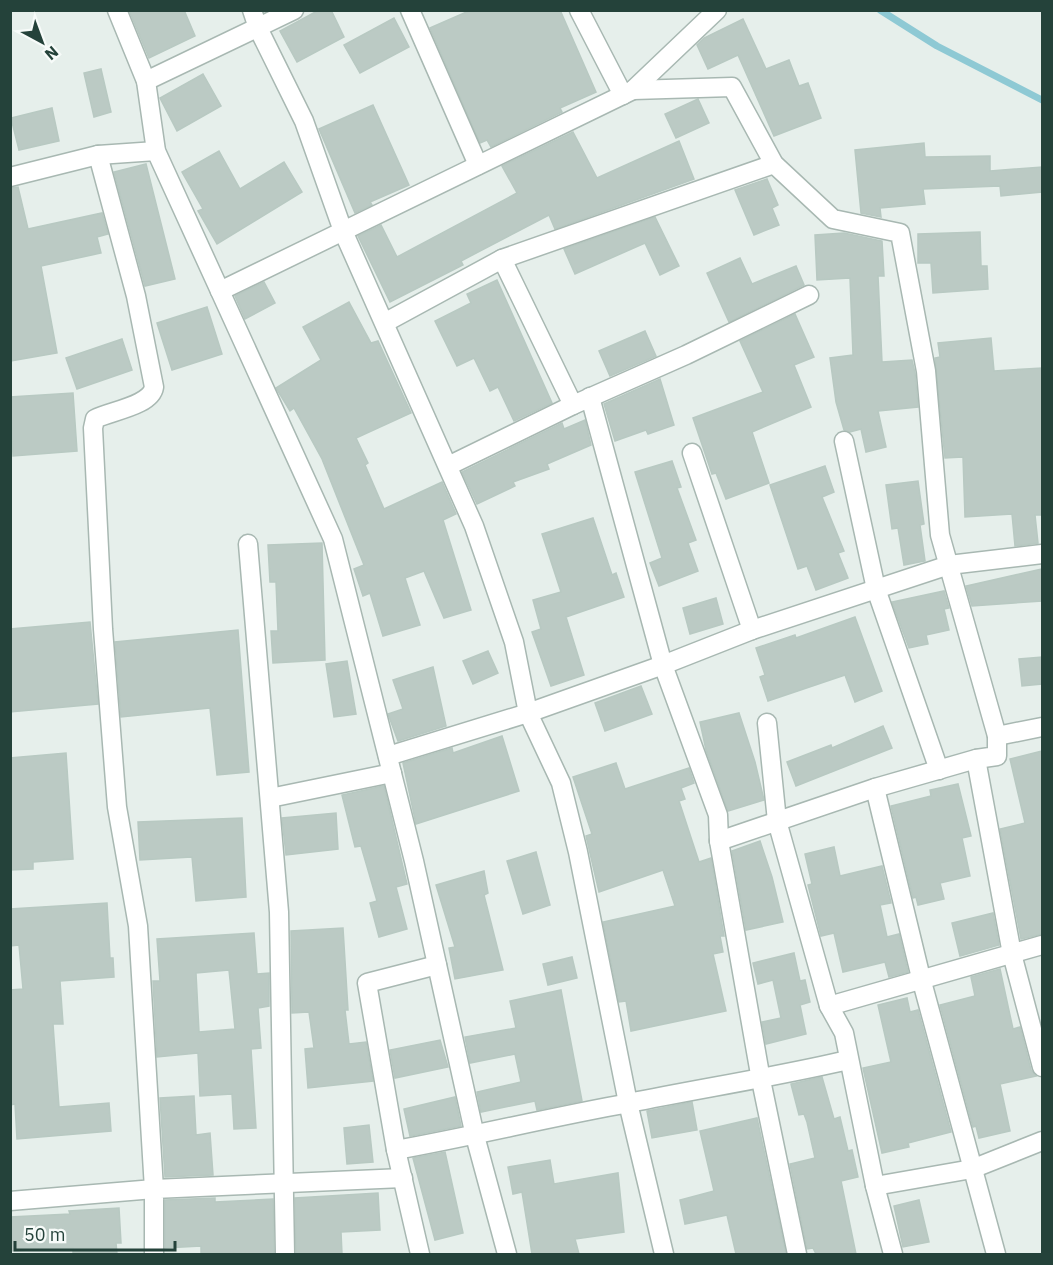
<svg xmlns="http://www.w3.org/2000/svg" width="1053" height="1265" font-family="'IBM Plex Sans',sans-serif">
<style>
.lines{fill:none;stroke-linecap:round;stroke-linejoin:round}
.stream{stroke:#8ec9d4;stroke-width:7}
.building{fill:#bbcac4;stroke:#b8c9c2;stroke-width:1.5;fill-rule:evenodd}
.minor-casing{stroke:#a8b8b2;stroke-width:21}
.minor{stroke:#fff;stroke-width:18}
</style>
<rect width="100%" height="100%" fill="#e6efeb"/>
<g class="lines">
<polyline class="stream" points="880,10 937,46 1042,100"/>
</g>
<g class="building">
<polygon points="129,10 184,10 195,36 149,58"/>
<polygon points="319,10 331,10 344,37 297,62 280,31"/>
<polygon points="471,10 560,10 596,92 560,108 562,112 491,147 487,140 480,143 430,28"/>
<polygon points="394,18 409,47 360,73 344,45"/>
<polygon points="743,19 766,69 789,60 799,86 808,83 821,118 774,136 738,55 708,69 697,45 704,38"/>
<polygon points="101,69 111,112 94,117 84,73"/>
<polygon points="203,74 221,106 177,131 160,98"/>
<polygon points="698,99 709,123 676,138 665,114"/>
<polygon points="373,105 409,185 370,202 372,205 355,213 319,129"/>
<polygon points="52,108 59,141 19,150 11,118"/>
<polygon points="573,132 597,178 679,141 694,179 555,229 549,215 461,261 463,265 390,302 358,236 381,225 397,257 517,193 502,166"/>
<polygon points="924,143 925,157 990,156 990,171 1042,167 1042,192 1001,196 1000,186 923,189 925,204 880,208 881,217 861,213 855,150"/>
<polygon points="219,151 240,189 284,162 302,192 217,244 198,211 203,209 182,172"/>
<polygon points="146,164 175,279 145,286 114,172"/>
<polygon points="767,179 778,205 772,208 779,225 754,235 735,190"/>
<polygon points="18,187 28,229 102,213 108,234 97,237 101,253 41,266 57,353 10,361 10,188"/>
<polygon points="655,217 679,266 660,275 645,243 575,274 564,249"/>
<polygon points="980,232 981,266 987,266 988,289 933,293 931,263 918,263 918,234"/>
<polygon points="844,233 882,241 884,276 878,276 882,362 912,360 915,373 918,407 878,411 886,447 866,452 861,429 850,432 844,430 836,402 830,358 853,355 850,278 817,280 815,235"/>
<polygon points="740,258 752,284 796,266 804,285 729,322 707,273"/>
<polygon points="497,280 552,403 514,421 498,387 490,391 474,358 457,366 435,321 471,303 467,294"/>
<polygon points="264,282 275,303 245,319 235,296"/>
<polygon points="349,302 371,343 378,341 411,413 356,438 368,463 365,465 384,509 442,482 456,514 443,520 471,610 444,618 424,571 405,578 420,625 383,636 370,593 363,596 354,569 364,565 322,459 294,408 290,411 276,388 321,360 303,327"/>
<polygon points="207,307 222,354 172,370 157,323"/>
<polygon points="795,314 814,357 794,365 811,407 752,432 769,483 726,499 716,473 712,474 693,418 763,392 740,341"/>
<polygon points="645,331 656,356 610,376 599,351"/>
<polygon points="991,338 994,371 1042,368 1042,515 1035,515 1038,543 1015,546 1012,514 965,517 963,457 945,458 935,358 940,357 938,343"/>
<polygon points="122,339 132,370 77,389 66,358"/>
<polygon points="660,379 674,425 648,434 646,430 615,441 604,404"/>
<polygon points="73,393 77,451 13,456 10,397"/>
<polygon points="585,420 591,445 547,464 549,469 513,482 515,486 477,504 462,472 562,423 564,429"/>
<polygon points="672,461 681,487 677,488 696,540 688,543 698,571 659,586 650,563 662,558 635,472"/>
<polygon points="825,466 834,492 822,497 844,551 838,553 848,578 816,590 807,566 798,569 770,485"/>
<polygon points="918,481 924,524 920,525 925,561 904,565 898,528 892,529 886,485"/>
<polygon points="593,518 612,575 616,573 624,597 566,617 584,675 551,686 532,632 541,629 533,600 561,592 542,534"/>
<polygon points="322,543 325,660 273,663 271,631 278,631 276,582 270,582 268,545"/>
<polygon points="1042,569 1042,601 972,606 966,586"/>
<polygon points="944,591 949,608 944,609 949,630 926,635 928,644 909,648 892,602"/>
<polygon points="716,598 723,624 690,634 683,608"/>
<polygon points="855,617 882,691 855,702 845,675 768,701 760,677 765,675 756,648 795,635 796,638"/>
<polygon points="90,622 98,704 10,712 10,629"/>
<polygon points="238,630 249,772 217,775 210,708 121,717 115,642"/>
<polygon points="488,651 498,673 473,684 463,661"/>
<polygon points="1042,657 1042,684 1022,686 1019,659"/>
<polygon points="347,661 356,714 334,717 326,664"/>
<polygon points="433,667 446,726 398,741 388,714 403,709 393,680"/>
<polygon points="641,686 652,714 605,731 595,703"/>
<polygon points="739,713 755,762 764,800 728,811 706,750 700,722"/>
<polygon points="883,726 892,748 796,786 787,762 831,745 832,748"/>
<polygon points="502,736 519,791 416,824 403,763 452,748 453,753"/>
<polygon points="1042,751 1042,934 1021,939 1000,829 1025,823 1010,759"/>
<polygon points="66,753 73,859 33,862 33,869 10,870 10,758"/>
<polygon points="616,763 625,789 689,768 694,783 681,788 685,799 679,801 699,862 711,858 724,936 720,936 723,952 713,954 726,1011 631,1031 626,1001 619,1002 603,922 675,906 663,870 599,892 586,836 592,834 573,777"/>
<polygon points="958,784 971,836 962,838 970,876 940,883 944,899 918,905 916,897 913,898 891,806 931,796 930,790"/>
<polygon points="384,786 407,884 396,887 407,929 379,937 370,903 377,901 361,846 355,847 342,795"/>
<polygon points="336,813 338,849 286,855 282,818"/>
<polygon points="242,818 246,897 196,901 192,857 140,860 138,822"/>
<polygon points="760,841 772,877 783,922 746,930 732,851"/>
<polygon points="834,847 840,876 882,866 891,903 880,905 887,937 899,934 908,972 889,977 885,962 843,972 834,933 821,936 808,885 812,884 805,854"/>
<polygon points="536,852 550,905 523,914 507,861"/>
<polygon points="484,871 488,893 484,895 503,970 455,979 449,948 455,947 436,885"/>
<polygon points="107,903 110,958 113,958 114,977 60,981 63,1024 53,1024 59,1107 109,1103 111,1131 17,1139 15,1104 10,1105 10,990 23,989 19,945 10,946 10,909"/>
<polygon points="993,913 999,945 960,956 952,923"/>
<polygon points="343,928 348,1010 345,1010 349,1044 366,1042 373,1081 308,1088 305,1049 314,1048 309,1012 292,1013 291,931"/>
<path d="M254 933 257 974 269 973V1006L258 1008 261 1048 251 1049 256 1128 234 1129 232 1094 200 1096 198 1053 157 1057 153 981H160L157 939ZM229 970 235 1029 199 1032 196 973Z"/>
<polygon points="794,953 800,981 805,980 810,1002 800,1005 806,1034 766,1044 762,1022 781,1018 773,980 758,984 753,963"/>
<polygon points="572,957 577,978 548,985 543,964"/>
<polygon points="1000,969 1013,1029 1020,1027 1031,1070 1036,1076 1000,1084 1010,1131 979,1138 976,1126 973,1127 940,1005 975,996 971,977"/>
<polygon points="561,990 582,1101 537,1110 535,1101 481,1112 477,1092 521,1082 515,1054 470,1063 465,1037 516,1028 510,1001"/>
<polygon points="907,998 910,1012 918,1010 951,1132 908,1143 909,1147 882,1153 863,1068 891,1062 878,1005"/>
<polygon points="440,1040 448,1067 395,1078 390,1050"/>
<polygon points="822,1077 834,1119 840,1117 848,1151 852,1150 858,1177 841,1181 856,1254 816,1254 813,1248 807,1249 790,1164 815,1158 807,1122 804,1114 799,1115 791,1084"/>
<polygon points="194,1096 196,1135 210,1133 213,1175 165,1177 160,1098"/>
<polygon points="455,1097 461,1126 410,1136 404,1109"/>
<polygon points="692,1102 697,1130 652,1138 647,1111"/>
<polygon points="757,1118 786,1254 736,1254 727,1215 685,1224 680,1200 714,1191 700,1131"/>
<polygon points="369,1125 373,1162 347,1164 344,1128"/>
<polygon points="445,1152 463,1233 435,1240 413,1158"/>
<polygon points="550,1160 554,1184 618,1173 624,1232 575,1239 579,1254 532,1254 522,1192 513,1194 508,1167"/>
<polygon points="378,1193 380,1230 341,1232 342,1254 296,1254 295,1198"/>
<polygon points="215,1198 215,1202 273,1199 274,1254 201,1253 201,1246 165,1248 165,1200"/>
<polygon points="919,1200 929,1242 903,1247 894,1206"/>
<polygon points="119,1208 121,1243 116,1243 117,1254 73,1254 73,1248 10,1251 10,1217 70,1214 69,1211"/>
</g>
<g class="lines">
<g class="minor-casing">
<g id="minor">
<polyline points="117,10 146,81 156,151 220,291 633,90 717,10"/>
<polyline points="252,10 258,28 304,121 343,231 474,526 514,642 528,713 561,783 578,852 628,1103 664,1254"/>
<polyline points="410,10 478,165"/>
<polyline points="579,10 623,95"/>
<polyline points="146,81 294,10"/>
<polyline points="633,90 732,87 774,164 833,219 900,233 926,371 940,535 997,736 997,756 976,759 875,788 719,841"/>
<polyline points="10,177 98,155 156,151"/>
<polyline points="502,259 774,164"/>
<polyline points="220,291 333,539 414,861 475,1136 507,1254"/>
<polyline points="386,322 502,259 573,405 686,355 809,295"/>
<polyline points="590,397 663,665 718,815 719,841 761,1080 797,1254"/>
<polyline points="844,441 876,589 939,770"/>
<polyline points="692,453 752,630"/>
<polyline points="448,466 573,405"/>
<polyline points="248,544 279,912 285,1254"/>
<polyline points="767,723 777,821 829,1006 844,1033 875,1186 893,1254"/>
<polyline points="997,736 1042,727"/>
<polyline points="388,756 528,713 663,665 752,630 949,565 1042,554"/>
<polyline points="976,759 1012,954 1042,1067"/>
<polyline points="875,788 921,978 996,1254"/>
<polyline points="270,798 392,773"/>
<polyline points="829,1006 1042,945"/>
<path d="M396 1150C474 1136 551 1117 629 1103 703 1088 775 1077 848 1060"/>
<polyline points="875,1186 972,1169 1042,1141"/>
<path d="M10 1201 154 1189 138 926 117 807 103 629 93 428 95 419C110 411 151 406 154 387L136 296 98 155"/>
<polyline points="154,1254 154,1189 403,1178"/>
<polyline points="420,1254 396,1150 367,983 437,965"/>
</g>
</g>
<use href="#minor" class="minor"/>
</g>
<rect width="1053" height="1265" fill="none" stroke="#24423a" stroke-width="24"/>
<g transform="translate(42 42) rotate(139)" stroke="#f7fbf9" stroke-width="4.5" paint-order="stroke">
<path d="M0-4.5L10 22L0 15L-10 22Z" fill="#24423a"/>
<text y="-9" font-size="16" font-weight="bold" text-anchor="middle" fill="#24423a">N</text>
</g>
<path d="M15 1241v9h160v-9" fill="none" stroke="#24423a" stroke-width="3"/>
<text x="24" y="1241" font-size="18" fill="#24423a" stroke="#f7fbf9" stroke-width="4.5" paint-order="stroke">50 m</text>
</svg>
